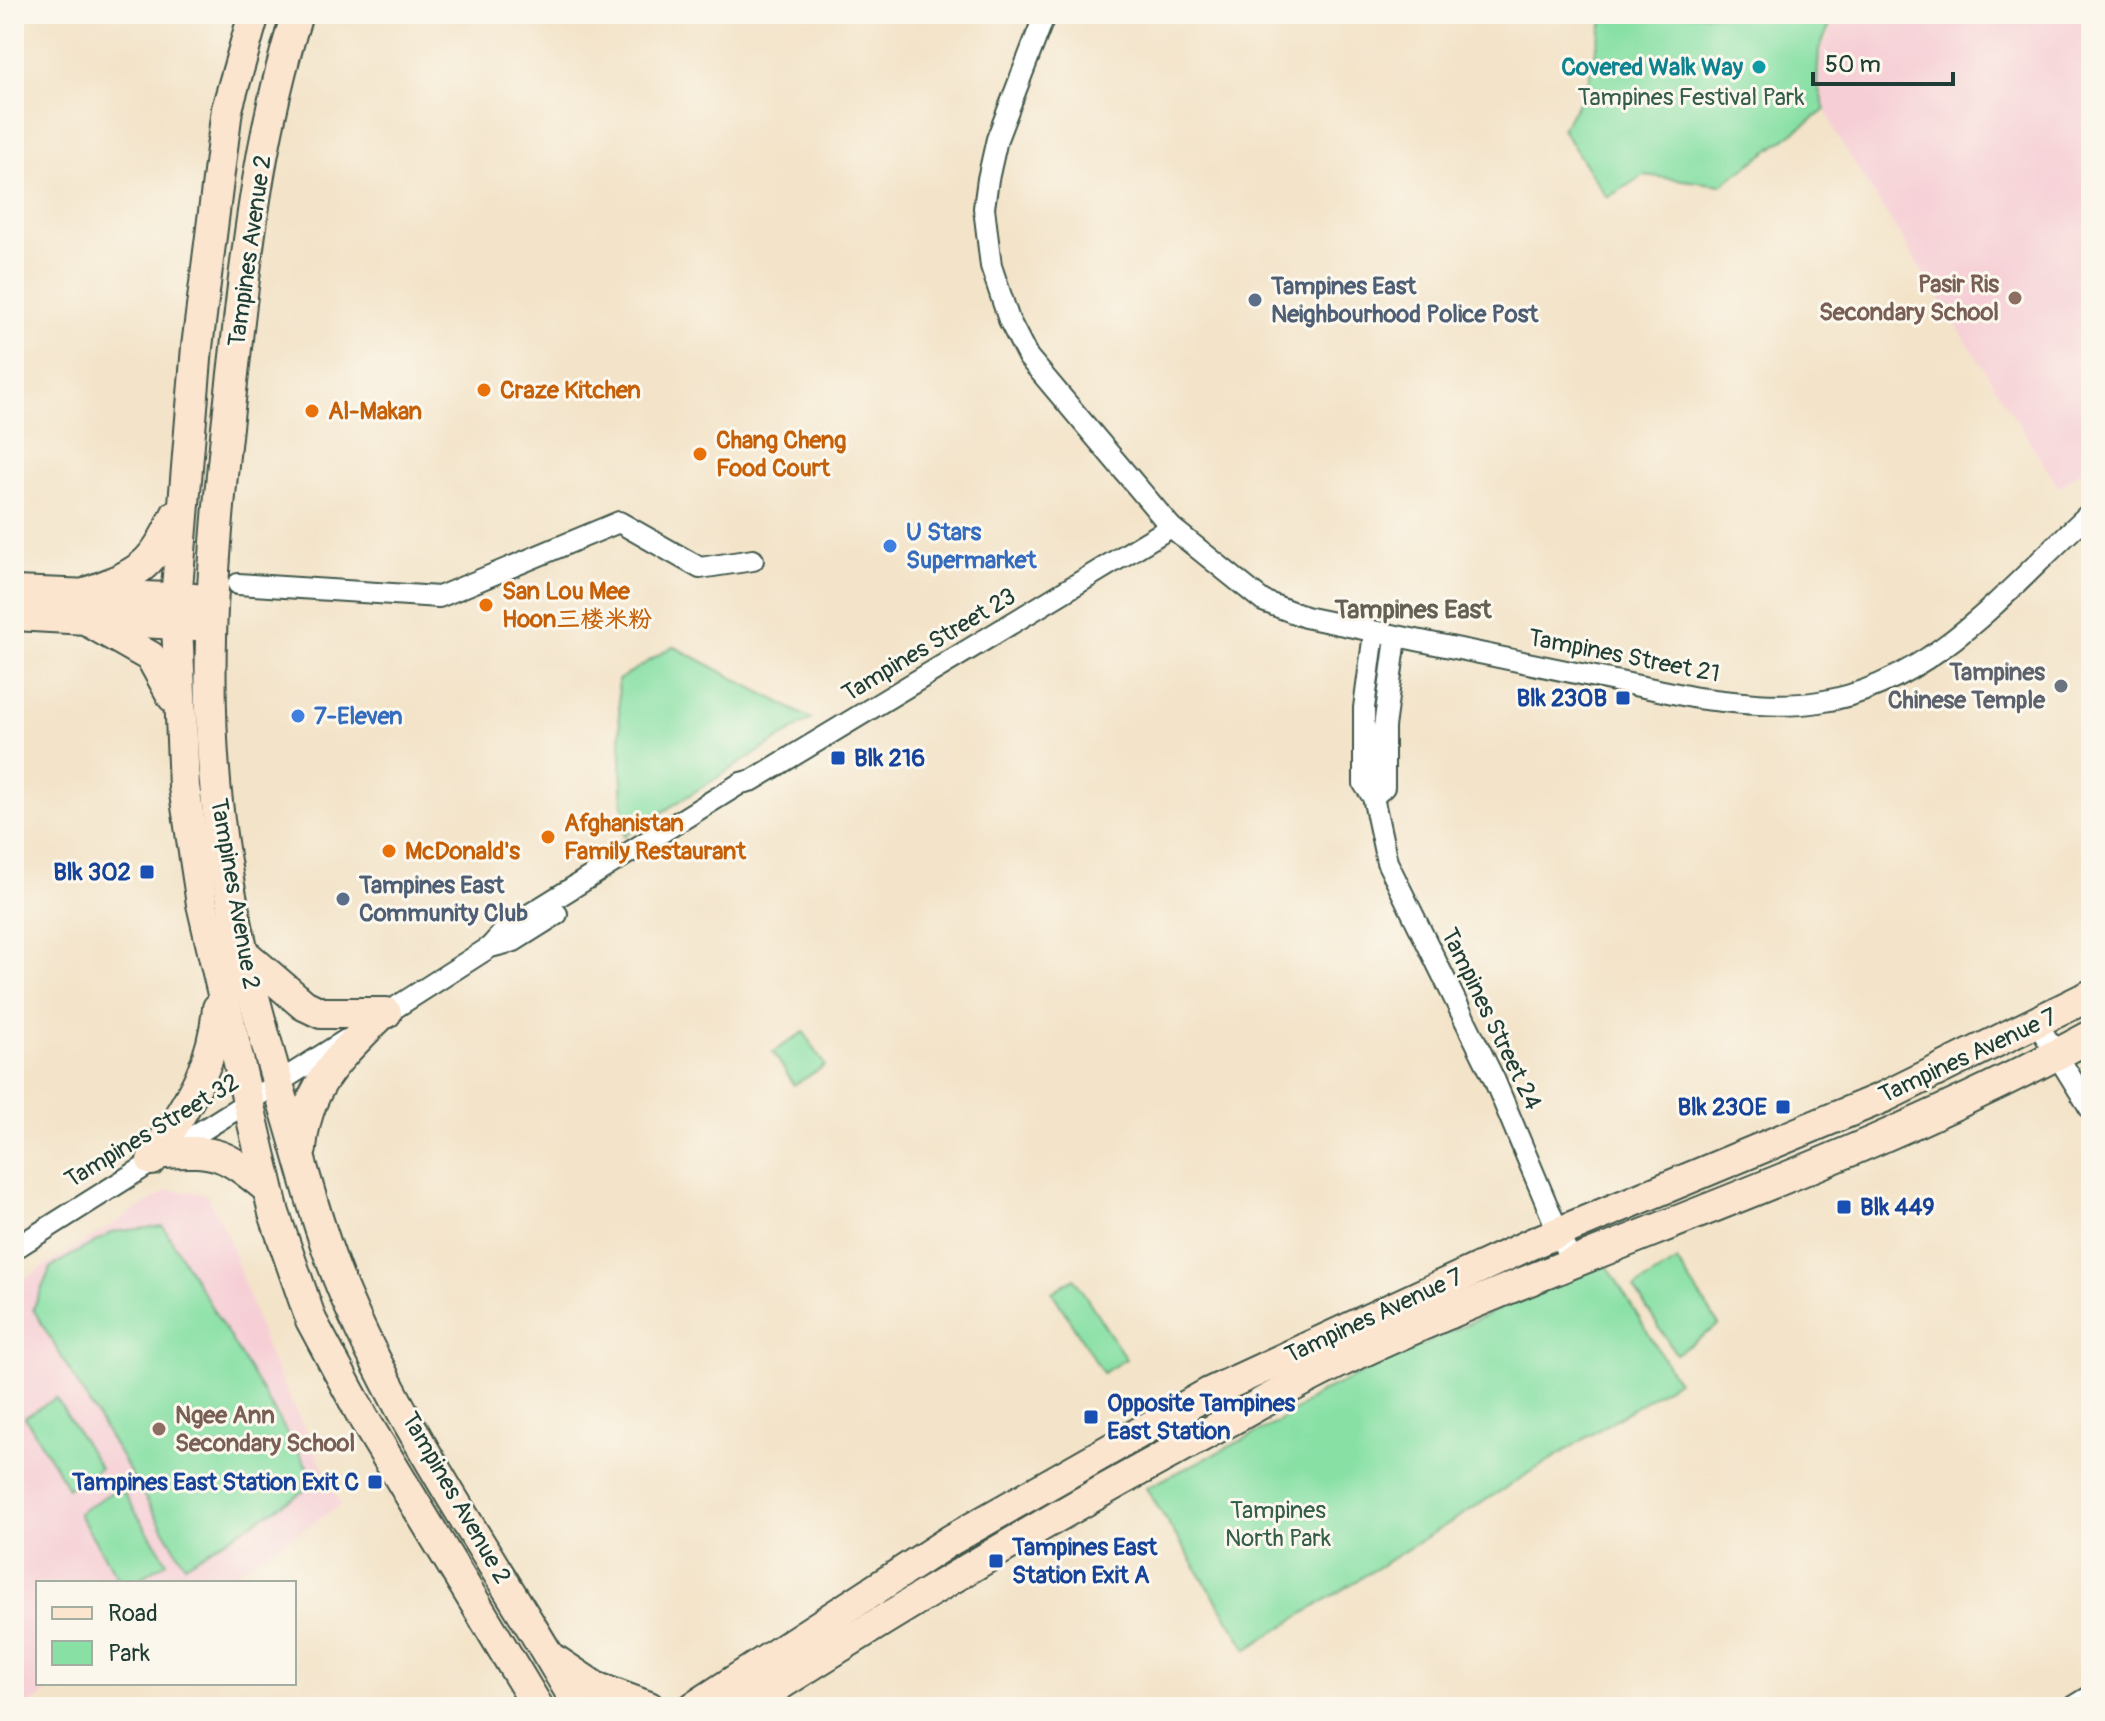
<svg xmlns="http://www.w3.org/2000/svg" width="2105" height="1721" font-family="Pangolin,'LXGW WenKai TC',sans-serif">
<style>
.built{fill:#f6cfd6}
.park{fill:#88e0a5;stroke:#548e6c;stroke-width:2}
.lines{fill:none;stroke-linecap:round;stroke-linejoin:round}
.street-casing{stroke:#3f564a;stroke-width:24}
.secondary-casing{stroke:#3f564a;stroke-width:34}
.street{stroke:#fff;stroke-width:20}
.secondary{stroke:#fce5cf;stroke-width:30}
.culture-dot{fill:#0f9aa8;stroke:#fbf7ec;stroke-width:3}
.education-dot{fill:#8d6e63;stroke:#fbf7ec;stroke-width:3}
.service-dot{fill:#5c6f8a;stroke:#fbf7ec;stroke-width:3}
.food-dot{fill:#e8710a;stroke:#fbf7ec;stroke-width:3}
.shop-dot{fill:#3f7fe0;stroke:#fbf7ec;stroke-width:3}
.worship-dot{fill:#6b7280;stroke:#fbf7ec;stroke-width:3}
.transit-dot{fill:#1a4fb4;stroke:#fbf7ec;stroke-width:3}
.labels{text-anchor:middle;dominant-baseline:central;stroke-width:6;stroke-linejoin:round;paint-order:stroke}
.culture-label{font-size:24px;font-weight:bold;fill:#0d838f;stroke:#fbf7ec;text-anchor:end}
.park-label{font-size:24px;fill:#345e4b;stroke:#fbf7ec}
.street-label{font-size:24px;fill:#1f3d34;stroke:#fbf7ec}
.education-label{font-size:24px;font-weight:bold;fill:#785e54;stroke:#fbf7ec;text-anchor:end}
.service-label{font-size:24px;font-weight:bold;fill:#4e5e75;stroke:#fbf7ec;text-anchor:start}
.food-label{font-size:24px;font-weight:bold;fill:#c56008;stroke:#fbf7ec;text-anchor:start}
.shop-label{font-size:24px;font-weight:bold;fill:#366cbe;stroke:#fbf7ec;text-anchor:start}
.worship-label{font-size:24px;font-weight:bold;fill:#5b616d;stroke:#fbf7ec;text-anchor:end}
.transit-label{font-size:24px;font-weight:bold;fill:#164399;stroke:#fbf7ec;text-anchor:end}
.neighbourhood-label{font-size:26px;font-weight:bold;fill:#646054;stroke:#fbf7ec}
</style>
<rect width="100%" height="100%" fill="#fbf7ec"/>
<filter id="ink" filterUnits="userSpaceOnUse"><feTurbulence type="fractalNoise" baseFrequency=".0125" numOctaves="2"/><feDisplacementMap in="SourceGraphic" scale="16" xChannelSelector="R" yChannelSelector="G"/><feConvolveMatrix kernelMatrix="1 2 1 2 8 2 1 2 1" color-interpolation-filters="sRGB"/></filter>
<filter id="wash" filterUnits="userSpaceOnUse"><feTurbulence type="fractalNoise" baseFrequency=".006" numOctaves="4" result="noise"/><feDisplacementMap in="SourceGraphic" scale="32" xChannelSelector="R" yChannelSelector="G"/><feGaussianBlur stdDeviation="1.8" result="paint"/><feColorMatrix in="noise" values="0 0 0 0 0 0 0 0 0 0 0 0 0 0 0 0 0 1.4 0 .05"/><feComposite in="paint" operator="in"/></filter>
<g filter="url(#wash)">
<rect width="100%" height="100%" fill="#f3e3c8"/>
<g class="built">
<polygon points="1841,14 2091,14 2091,462 2059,488 1836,134 1818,92 1821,48"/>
<polygon points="168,1190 207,1194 227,1234 268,1353 341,1505 219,1583 38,1583 38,1683 63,1683 25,1707 14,1707 14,1285"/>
</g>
<g class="park">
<polygon points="1605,14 1835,14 1819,49 1817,83 1825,110 1721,185 1644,175 1607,198 1562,129 1586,90"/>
<polygon points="673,646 811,719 624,836 618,680"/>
<polygon points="804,1032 825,1066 794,1085 773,1052"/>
<polygon points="163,1226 317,1483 185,1565 33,1309 51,1267 113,1232"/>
<polygon points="1604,1260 1677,1381 1247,1649 1146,1488 1277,1423 1321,1392"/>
<polygon points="1677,1261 1719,1325 1676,1354 1634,1288"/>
<polygon points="1074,1278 1126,1359 1103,1373 1052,1292"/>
<polygon points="56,1398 100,1468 68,1488 25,1417"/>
<polygon points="120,1487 167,1562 132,1583 121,1583 78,1513"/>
</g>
</g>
<g filter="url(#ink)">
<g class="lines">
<g class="street-casing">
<g id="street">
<path d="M1045 14 997 139 988 179 984 208 991 266 1009 320 1028 357 1171 527 1263 601 1305 617 1697 698C1738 703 1779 708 1819 702 1933 685 2012 584 2091 512"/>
<polyline points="238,584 439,597 619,522 700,568 753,560"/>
<polyline points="1374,633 1364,708 1364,784 1373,797 1387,862 1494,1079 1571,1262"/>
<polyline points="1373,797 1384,787 1384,727 1396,638"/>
<polyline points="490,947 514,941 557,914"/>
<polyline points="376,1020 490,947 506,929 741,783 753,780 1171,527"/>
<polyline points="2037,1023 2091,1110"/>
<polyline points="14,1249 346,1040"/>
<polyline points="2073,1707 2091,1696"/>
</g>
</g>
<g class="secondary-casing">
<g id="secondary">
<polyline points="254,14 227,109 197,347 176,600 184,787 202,904 274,1213 311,1320 364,1419 538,1707"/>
<path d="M297 14C263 121 248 236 236 348 218 503 199 664 219 820 231 918 257 1013 285 1108 304 1171 319 1234 345 1295 407 1440 501 1571 579 1707"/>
<path d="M91 591C142 572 152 565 176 515"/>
<polyline points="14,592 195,599"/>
<polyline points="14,615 196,625"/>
<polyline points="93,624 151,657 173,697"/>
<polyline points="241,951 304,1005 321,1013 386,1013"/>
<path d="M301 1149C306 1087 336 1060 378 1018"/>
<path d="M165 1153C218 1149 226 1155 267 1188"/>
<path d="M152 1160C185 1106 212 1073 218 1008"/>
<polyline points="556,1661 595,1687 649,1707"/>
<polyline points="694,1707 951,1540 1209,1393 1533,1243 1884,1097 2091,995"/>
<path d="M745 1707C890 1614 1036 1526 1187 1444 1243 1414 1298 1381 1355 1355 1598 1243 1856 1165 2091 1036"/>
</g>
</g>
<use href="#street" class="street"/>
<use href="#secondary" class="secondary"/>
</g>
</g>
<circle class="culture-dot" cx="1759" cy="67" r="8"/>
<g class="education-dot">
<circle cx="2015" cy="298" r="8"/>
<circle cx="159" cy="1429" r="8"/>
</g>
<g class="service-dot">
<circle cx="1255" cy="300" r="8"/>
<circle cx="343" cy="899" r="8"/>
</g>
<g class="food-dot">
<circle cx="484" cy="390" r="8"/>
<circle cx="312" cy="411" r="8"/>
<circle cx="700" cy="454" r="8"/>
<circle cx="486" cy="605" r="8"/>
<circle cx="548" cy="837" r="8"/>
<circle cx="389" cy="851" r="8"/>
</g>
<g class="shop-dot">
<circle cx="890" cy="546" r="8"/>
<circle cx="298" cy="716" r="8"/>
</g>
<circle class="worship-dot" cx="2061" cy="686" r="8"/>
<g class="transit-dot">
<rect x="1615" y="690" width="16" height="16" rx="4"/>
<rect x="830" y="750" width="16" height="16" rx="4"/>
<rect x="139" y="864" width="16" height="16" rx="4"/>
<rect x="1775" y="1099" width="16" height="16" rx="4"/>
<rect x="1836" y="1199" width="16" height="16" rx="4"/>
<rect x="1083" y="1409" width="16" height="16" rx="4"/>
<rect x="367" y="1474" width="16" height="16" rx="4"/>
<rect x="988" y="1553" width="16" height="16" rx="4"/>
</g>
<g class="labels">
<g class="culture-label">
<text x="1743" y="67">Covered Walk Way</text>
</g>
<g class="park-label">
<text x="1691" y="97">Tampines Festival Park</text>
<text x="1278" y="1510">Tampines<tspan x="1278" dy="28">North Park</tspan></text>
</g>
<g class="street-label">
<text transform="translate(250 251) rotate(-82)">Tampines Avenue 2</text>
<text transform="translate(929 645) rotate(-31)">Tampines Street 23</text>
<text transform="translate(1624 656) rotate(11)">Tampines Street 21</text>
<text transform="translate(235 894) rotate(80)">Tampines Avenue 2</text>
<text transform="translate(1491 1019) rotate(64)">Tampines Street 24</text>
<text transform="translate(1968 1056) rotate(-25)">Tampines Avenue 7</text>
<text transform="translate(152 1131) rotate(-31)">Tampines Street 32</text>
<text transform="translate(1374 1316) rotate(-25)">Tampines Avenue 7</text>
<text transform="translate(456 1498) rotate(60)">Tampines Avenue 2</text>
</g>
<g class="education-label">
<text x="1999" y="284">Pasir Ris<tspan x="1999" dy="28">Secondary School</tspan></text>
<text x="175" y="1415" text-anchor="start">Ngee Ann<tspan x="175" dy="28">Secondary School</tspan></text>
</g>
<g class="service-label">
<text x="1271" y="286">Tampines East<tspan x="1271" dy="28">Neighbourhood Police Post</tspan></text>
<text x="359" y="885">Tampines East<tspan x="359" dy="28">Community Club</tspan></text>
</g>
<g class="food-label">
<text x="500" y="390">Craze Kitchen</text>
<text x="328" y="411">Al-Makan</text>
<text x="716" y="440">Chang Cheng<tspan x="716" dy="28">Food Court</tspan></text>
<text x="502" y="591">San Lou Mee<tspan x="502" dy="28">Hoon三楼米粉</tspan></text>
<text x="564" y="823">Afghanistan<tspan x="564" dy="28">Family Restaurant</tspan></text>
<text x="405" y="851">McDonald's</text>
</g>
<g class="shop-label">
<text x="906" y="532">U Stars<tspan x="906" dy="28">Supermarket</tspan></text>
<text x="314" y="716">7-Eleven</text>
</g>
<g class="worship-label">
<text x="2045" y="672">Tampines<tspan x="2045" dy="28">Chinese Temple</tspan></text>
</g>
<g class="transit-label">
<text x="1607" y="698">Blk 230B</text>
<text x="854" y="758" text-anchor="start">Blk 216</text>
<text x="131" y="872">Blk 302</text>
<text x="1767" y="1107">Blk 230E</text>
<text x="1860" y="1207" text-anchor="start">Blk 449</text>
<text x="1107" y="1403" text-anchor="start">Opposite Tampines<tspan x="1107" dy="28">East Station</tspan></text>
<text x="359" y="1482">Tampines East Station Exit C</text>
<text x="1012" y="1547" text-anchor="start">Tampines East<tspan x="1012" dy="28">Station Exit A</tspan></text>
</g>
<g class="neighbourhood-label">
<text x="1413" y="610">Tampines East</text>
</g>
</g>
<rect width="2105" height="1721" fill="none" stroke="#fbf7ec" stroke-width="48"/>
<rect x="36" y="1581" width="260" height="104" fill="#fbf7ec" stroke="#a3ada2" stroke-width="2"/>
<rect x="52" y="1607" width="40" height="12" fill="#fce5cf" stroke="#a3ada2" stroke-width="2"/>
<text x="108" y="1621" font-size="24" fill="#1f3d34">Road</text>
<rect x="52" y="1641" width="40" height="24" fill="#88e0a5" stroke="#a3ada2" stroke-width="2"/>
<text x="108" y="1661" font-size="24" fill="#1f3d34">Park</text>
<path d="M1813 72v12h140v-12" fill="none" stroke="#1f3d34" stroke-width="4"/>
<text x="1825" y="72" font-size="24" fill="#1f3d34" stroke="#fbf7ec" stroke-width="6" paint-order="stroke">50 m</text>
</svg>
